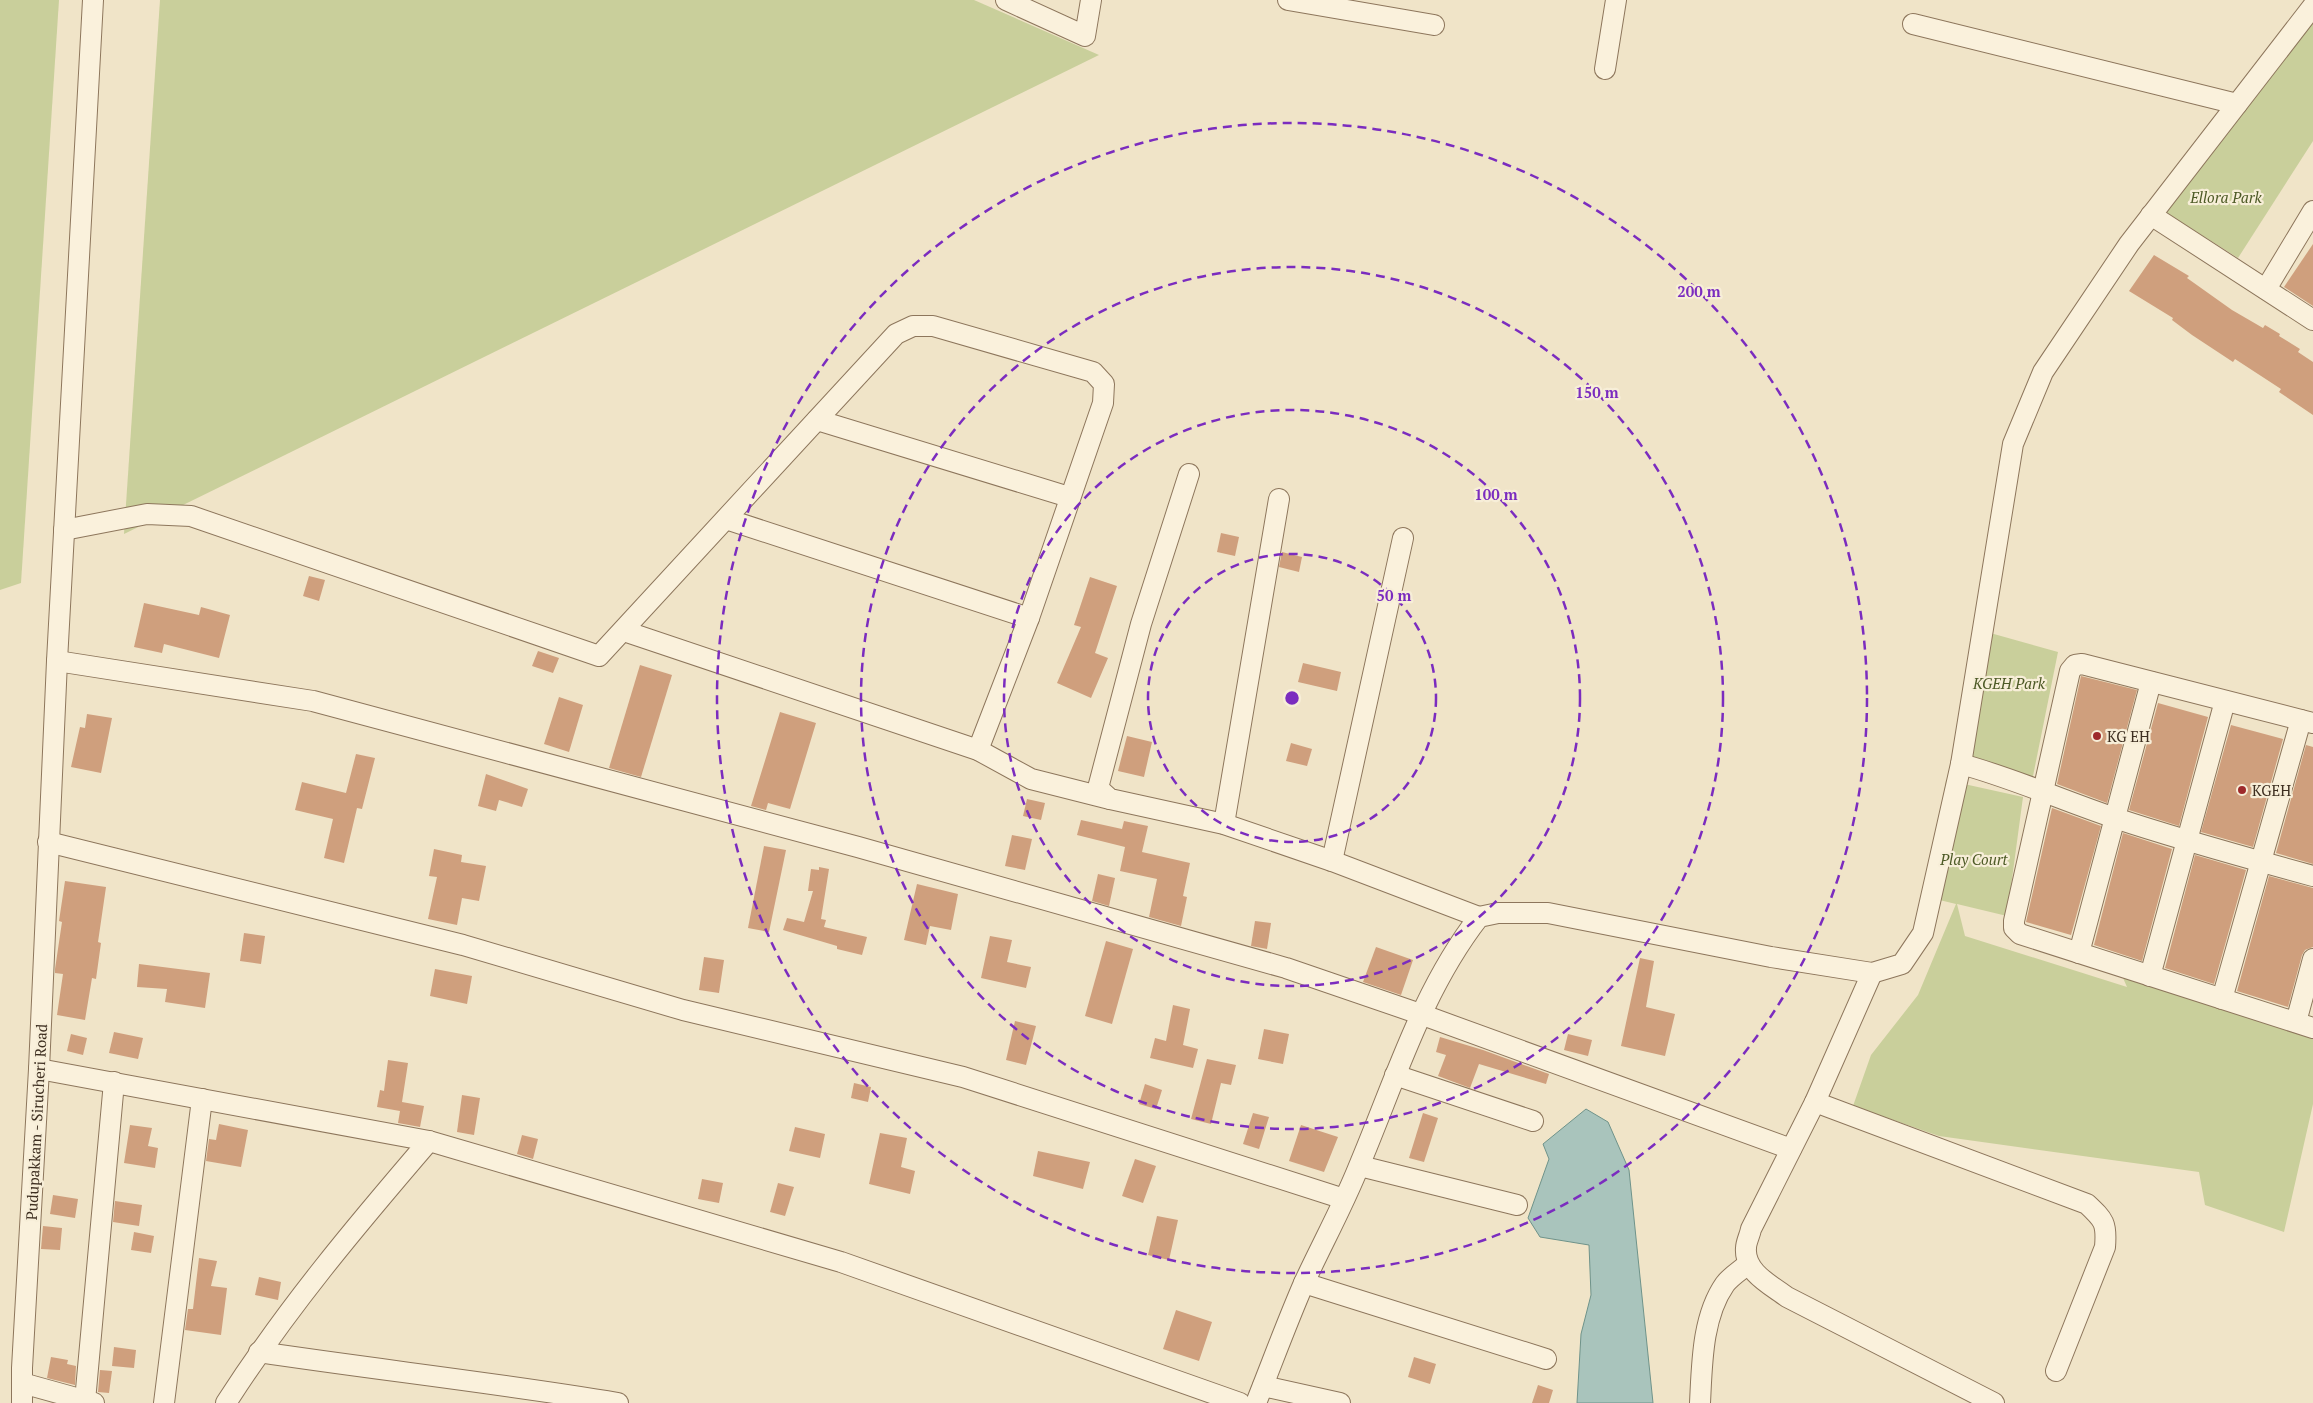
<svg xmlns="http://www.w3.org/2000/svg" width="2313" height="1403" font-family="'PT Serif',serif">
<style>
.green{fill:#c9cf9b}
.water{fill:#a9c4bc;stroke:#6f938a}
.building{fill:#cf9f7d}
.lines{fill:none;stroke-linecap:round;stroke-linejoin:round}
.minor-casing{stroke:#8d765c;stroke-width:22}
.minor{stroke:#faf1dc;stroke-width:20}
.ring{fill:none;stroke:#7b2cbf;stroke-width:2.5;stroke-dasharray:9 6}
.poi-dot{fill:#9e2a2b;stroke:#f7eed8;stroke-width:2}
.labels{text-anchor:middle;dominant-baseline:central;stroke-width:4.5;stroke-linejoin:round;paint-order:stroke}
.park-label{font-size:15px;font-style:italic;fill:#4d5a26;stroke:#f7eed8}
.poi-label{font-size:15px;fill:#3d2e20;stroke:#f7eed8;text-anchor:start}
.street-label{font-size:15px;fill:#3d2e20;stroke:#f7eed8}
.centre{fill:#7b2cbf;stroke:#f7eed8;stroke-width:2.5}
.ring-label{font-size:15px;text-anchor:middle;font-weight:bold;fill:#7b2cbf;stroke:#f7eed8;stroke-width:4.5;stroke-linejoin:round;paint-order:stroke}
</style>
<rect width="100%" height="100%" fill="#f0e4c8"/>
<g class="green">
<polygon points="0,0 59,0 21,583 0,590"/>
<polygon points="160,0 974,0 1099,55 124,534"/>
<polygon points="2313,14 2313,141 2238,258 2162,210"/>
<polygon points="1976,629 2058,652 2032,781 1951,762"/>
<polygon points="1946,780 2023,797 2007,916 1957,904 1965,936 2127,987 2120,971 2313,1034 2313,1104 2284,1232 2205,1205 2199,1172 1939,1136 1853,1106 1871,1055 1918,995 1956,904 1927,897"/>
</g>
<polygon class="water" points="1586,1109 1608,1122 1629,1170 1653,1403 1577,1403 1581,1334 1591,1295 1589,1245 1540,1237 1528,1218 1549,1159 1543,1144"/>
<g class="building">
<polygon points="2313,244 2313,306 2284,287"/>
<polygon points="2154,255 2189,276 2187,278 2232,310 2263,328 2265,325 2280,334 2279,336 2300,349 2298,352 2313,362 2313,415 2279,392 2281,389 2235,359 2233,362 2192,335 2172,320 2173,318 2129,291"/>
<polygon points="1221,533 1239,537 1235,556 1217,552"/>
<polygon points="1282,552 1302,557 1299,572 1279,567"/>
<polygon points="309,576 325,580 319,601 303,596"/>
<polygon points="1090,577 1117,586 1095,653 1108,658 1091,698 1057,683 1081,627 1074,625"/>
<polygon points="144,603 199,615 201,607 230,615 219,658 164,644 162,653 134,647"/>
<polygon points="538,651 559,658 553,673 532,666"/>
<polygon points="1303,663 1341,672 1337,691 1298,682"/>
<polygon points="640,665 672,675 641,777 609,768"/>
<polygon points="2081,676 2137,690 2107,803 2057,784"/>
<polygon points="559,697 583,705 569,752 544,744"/>
<polygon points="2158,703 2208,717 2179,826 2129,810"/>
<polygon points="780,712 816,723 790,809 768,803 766,810 751,806"/>
<polygon points="87,714 112,718 101,773 71,767 80,727 85,728"/>
<polygon points="2231,725 2283,739 2253,847 2201,832"/>
<polygon points="1127,736 1152,742 1144,777 1118,771"/>
<polygon points="1291,743 1312,749 1307,766 1286,761"/>
<polygon points="2306,745 2313,747 2313,864 2276,853"/>
<polygon points="356,754 375,758 362,809 357,808 344,863 324,858 333,819 295,810 302,782 346,793"/>
<polygon points="486,774 528,789 522,807 499,800 496,811 478,806"/>
<polygon points="1027,799 1045,803 1041,820 1023,816"/>
<polygon points="2052,808 2101,826 2071,935 2026,922"/>
<polygon points="1081,820 1122,829 1124,821 1148,826 1142,852 1190,863 1183,896 1187,897 1181,926 1149,917 1157,879 1120,871 1125,847 1077,835"/>
<polygon points="2123,833 2172,849 2142,961 2094,945"/>
<polygon points="1012,835 1032,839 1025,870 1005,866"/>
<polygon points="764,846 786,850 769,932 748,928"/>
<polygon points="434,849 462,855 461,862 486,866 479,901 462,898 457,925 428,919 437,877 429,876"/>
<polygon points="2195,855 2246,870 2214,984 2165,968"/>
<polygon points="819,867 829,869 821,919 826,920 824,927 867,937 862,955 837,949 837,946 783,930 787,918 804,922 813,891 808,891 811,869 819,870"/>
<polygon points="1098,874 1115,878 1109,906 1092,901"/>
<polygon points="2269,876 2313,888 2313,947 2305,950 2302,955 2288,1007 2237,991"/>
<polygon points="65,881 106,887 98,942 101,943 96,979 92,978 85,1020 57,1015 63,974 55,973 55,969 62,922 59,921"/>
<polygon points="917,884 958,894 951,930 930,926 926,945 904,940"/>
<polygon points="1255,921 1271,923 1267,949 1251,946"/>
<polygon points="244,933 265,936 261,964 240,961"/>
<polygon points="990,936 1012,940 1007,962 1031,967 1026,988 981,978"/>
<polygon points="1106,941 1133,949 1112,1024 1085,1016"/>
<polygon points="1376,947 1413,960 1401,995 1363,982"/>
<polygon points="704,957 724,960 719,993 699,990"/>
<polygon points="1640,958 1654,961 1646,1007 1675,1014 1665,1056 1621,1046"/>
<polygon points="139,964 210,973 205,1008 165,1002 167,989 137,987"/>
<polygon points="435,969 472,976 467,1004 430,996"/>
<polygon points="1173,1005 1190,1009 1183,1045 1198,1049 1193,1068 1150,1058 1155,1038 1166,1041"/>
<polygon points="1015,1021 1036,1026 1026,1065 1006,1060"/>
<polygon points="1264,1029 1289,1034 1283,1064 1258,1059"/>
<polygon points="114,1032 143,1038 138,1059 109,1053"/>
<polygon points="71,1034 87,1038 83,1055 67,1051"/>
<polygon points="1568,1034 1592,1040 1588,1056 1564,1050"/>
<polygon points="1440,1037 1483,1050 1549,1074 1546,1084 1479,1064 1470,1088 1438,1076 1446,1055 1436,1052"/>
<polygon points="1207,1059 1236,1065 1231,1085 1221,1083 1211,1124 1191,1119"/>
<polygon points="388,1060 408,1063 402,1102 424,1106 420,1127 398,1123 400,1111 377,1107 380,1090 384,1091"/>
<polygon points="854,1083 871,1087 868,1102 851,1098"/>
<polygon points="1145,1084 1162,1090 1156,1109 1139,1104"/>
<polygon points="462,1095 480,1098 474,1135 457,1132"/>
<polygon points="1253,1113 1269,1117 1259,1149 1243,1144"/>
<polygon points="1423,1113 1438,1118 1424,1162 1409,1158"/>
<polygon points="219,1124 248,1130 241,1167 206,1161 209,1139 216,1140"/>
<polygon points="130,1125 152,1128 148,1146 158,1148 155,1168 124,1163"/>
<polygon points="1301,1125 1338,1137 1324,1172 1289,1161"/>
<polygon points="795,1127 825,1134 820,1158 789,1151"/>
<polygon points="880,1133 907,1138 901,1167 915,1171 910,1194 869,1184"/>
<polygon points="522,1135 538,1139 533,1159 517,1154"/>
<polygon points="1038,1151 1090,1162 1083,1189 1033,1176"/>
<polygon points="1135,1159 1156,1166 1143,1203 1122,1196"/>
<polygon points="702,1179 723,1183 719,1203 698,1199"/>
<polygon points="778,1183 794,1187 785,1216 770,1212"/>
<polygon points="53,1195 78,1199 75,1218 50,1214"/>
<polygon points="115,1201 142,1205 139,1226 113,1222"/>
<polygon points="1157,1216 1178,1220 1169,1260 1148,1255"/>
<polygon points="43,1226 62,1228 60,1250 41,1249"/>
<polygon points="134,1232 154,1236 151,1253 131,1250"/>
<polygon points="199,1258 217,1261 211,1286 227,1288 221,1335 185,1330 188,1309 193,1309"/>
<polygon points="259,1277 281,1282 278,1300 255,1295"/>
<polygon points="1176,1310 1212,1322 1199,1361 1163,1349"/>
<polygon points="114,1347 136,1350 134,1368 112,1366"/>
<polygon points="51,1357 68,1360 67,1364 76,1366 75,1385 47,1378"/>
<polygon points="1414,1357 1436,1364 1430,1384 1408,1377"/>
<polygon points="100,1370 112,1371 109,1393 98,1392"/>
<polygon points="1538,1385 1553,1390 1549,1403 1532,1403"/>
</g>
<g class="lines">
<g class="minor-casing">
<g id="minor">
<polyline points="1006,0 1085,36 1091,0"/>
<polyline points="1288,0 1434,25"/>
<polyline points="1913,24 2237,104"/>
<polyline points="1605,69 1616,0"/>
<polyline points="2151,215 2313,320"/>
<polyline points="2266,289 2313,211"/>
<polyline points="817,420 1069,497"/>
<polyline points="1189,474 1141,624 1098,788 1110,799 1224,824 1332,861 1479,917"/>
<polyline points="726,519 1029,618"/>
<polyline points="64,530 147,514 191,516 599,656 896,334 913,326 933,326 1093,372 1104,384 1103,403 1029,618 978,750"/>
<polyline points="624,631 978,750 1031,779 1110,799"/>
<polyline points="57,661 313,701 858,847 1286,968 1423,1015 1791,1149"/>
<polyline points="2313,723 2082,664 2075,665 2070,671 2014,921 2014,928 2020,934 2313,1028"/>
<path d="M1961 764C2013 778 2064 801 2115 818 2181 840 2247 858 2313 876"/>
<polyline points="1224,824 1279,499"/>
<polyline points="48,842 463,945 683,1010 963,1077 1344,1199"/>
<polyline points="1332,861 1403,538"/>
<polyline points="2079,953 2151,682"/>
<path d="M1872 973 1815 1102 1751 1229C1750 1235 1746 1242 1746 1248 1744 1272 1771 1285 1787 1297L1994 1403"/>
<polyline points="2150,976 2225,701"/>
<polyline points="2222,999 2301,720"/>
<polyline points="2296,1022 2313,959"/>
<polyline points="39,1069 429,1141 841,1262 1240,1403"/>
<polyline points="1395,1075 1533,1121"/>
<path d="M1815 1102 2087 1204C2104 1220 2107 1223 2105 1247L2056 1371"/>
<polyline points="1360,1166 1517,1205"/>
<polyline points="1304,1283 1546,1359"/>
<path d="M259 1352C379 1370 499 1383 618 1403"/>
<polyline points="22,1383 94,1403"/>
<polyline points="1263,1386 1340,1403"/>
<polyline points="85,1401 114,1082"/>
<polyline points="22,1403 22,1368 39,1069 57,661 93,0"/>
<polyline points="164,1403 202,1099"/>
<path d="M226 1403C287 1308 356 1226 429 1141"/>
<path d="M1256 1403C1272 1363 1287 1322 1304 1283 1322 1244 1343 1206 1359 1166 1395 1081 1422 990 1479 917L1498 913H1548L1771 957 1872 973 1902 964 1923 933 1961 764 2013 444 2043 372 2129 244 2313 6"/>
<path d="M1700 1403C1702 1364 1702 1317 1725 1284 1731 1276 1741 1270 1748 1264"/>
</g>
</g>
<use href="#minor" class="minor"/>
</g>
<g class="ring">
<circle cx="1292" cy="698" r="144"/>
<circle cx="1292" cy="698" r="288"/>
<circle cx="1292" cy="698" r="431"/>
<circle cx="1292" cy="698" r="575"/>
</g>
<g class="poi-dot">
<circle cx="2097" cy="736" r="5"/>
<circle cx="2242" cy="790" r="5"/>
</g>
<g class="labels">
<g class="park-label">
<text x="2226" y="197">Ellora Park</text>
<text x="2009" y="683">KGEH Park</text>
<text x="1974" y="859">Play Court</text>
</g>
<g class="poi-label">
<text x="2107" y="736">KG EH</text>
<text x="2252" y="790">KGEH</text>
</g>
<g class="street-label">
<text transform="translate(36 1122) rotate(-87)">Pudupakkam - Sirucheri Road</text>
</g>
</g>
<circle cx="1292" cy="698" r="8" class="centre"/>
<g class="ring-label">
<text x="1699" y="297">200 m</text>
<text x="1597" y="398">150 m</text>
<text x="1496" y="500">100 m</text>
<text x="1394" y="601">50 m</text>
</g>
</svg>
